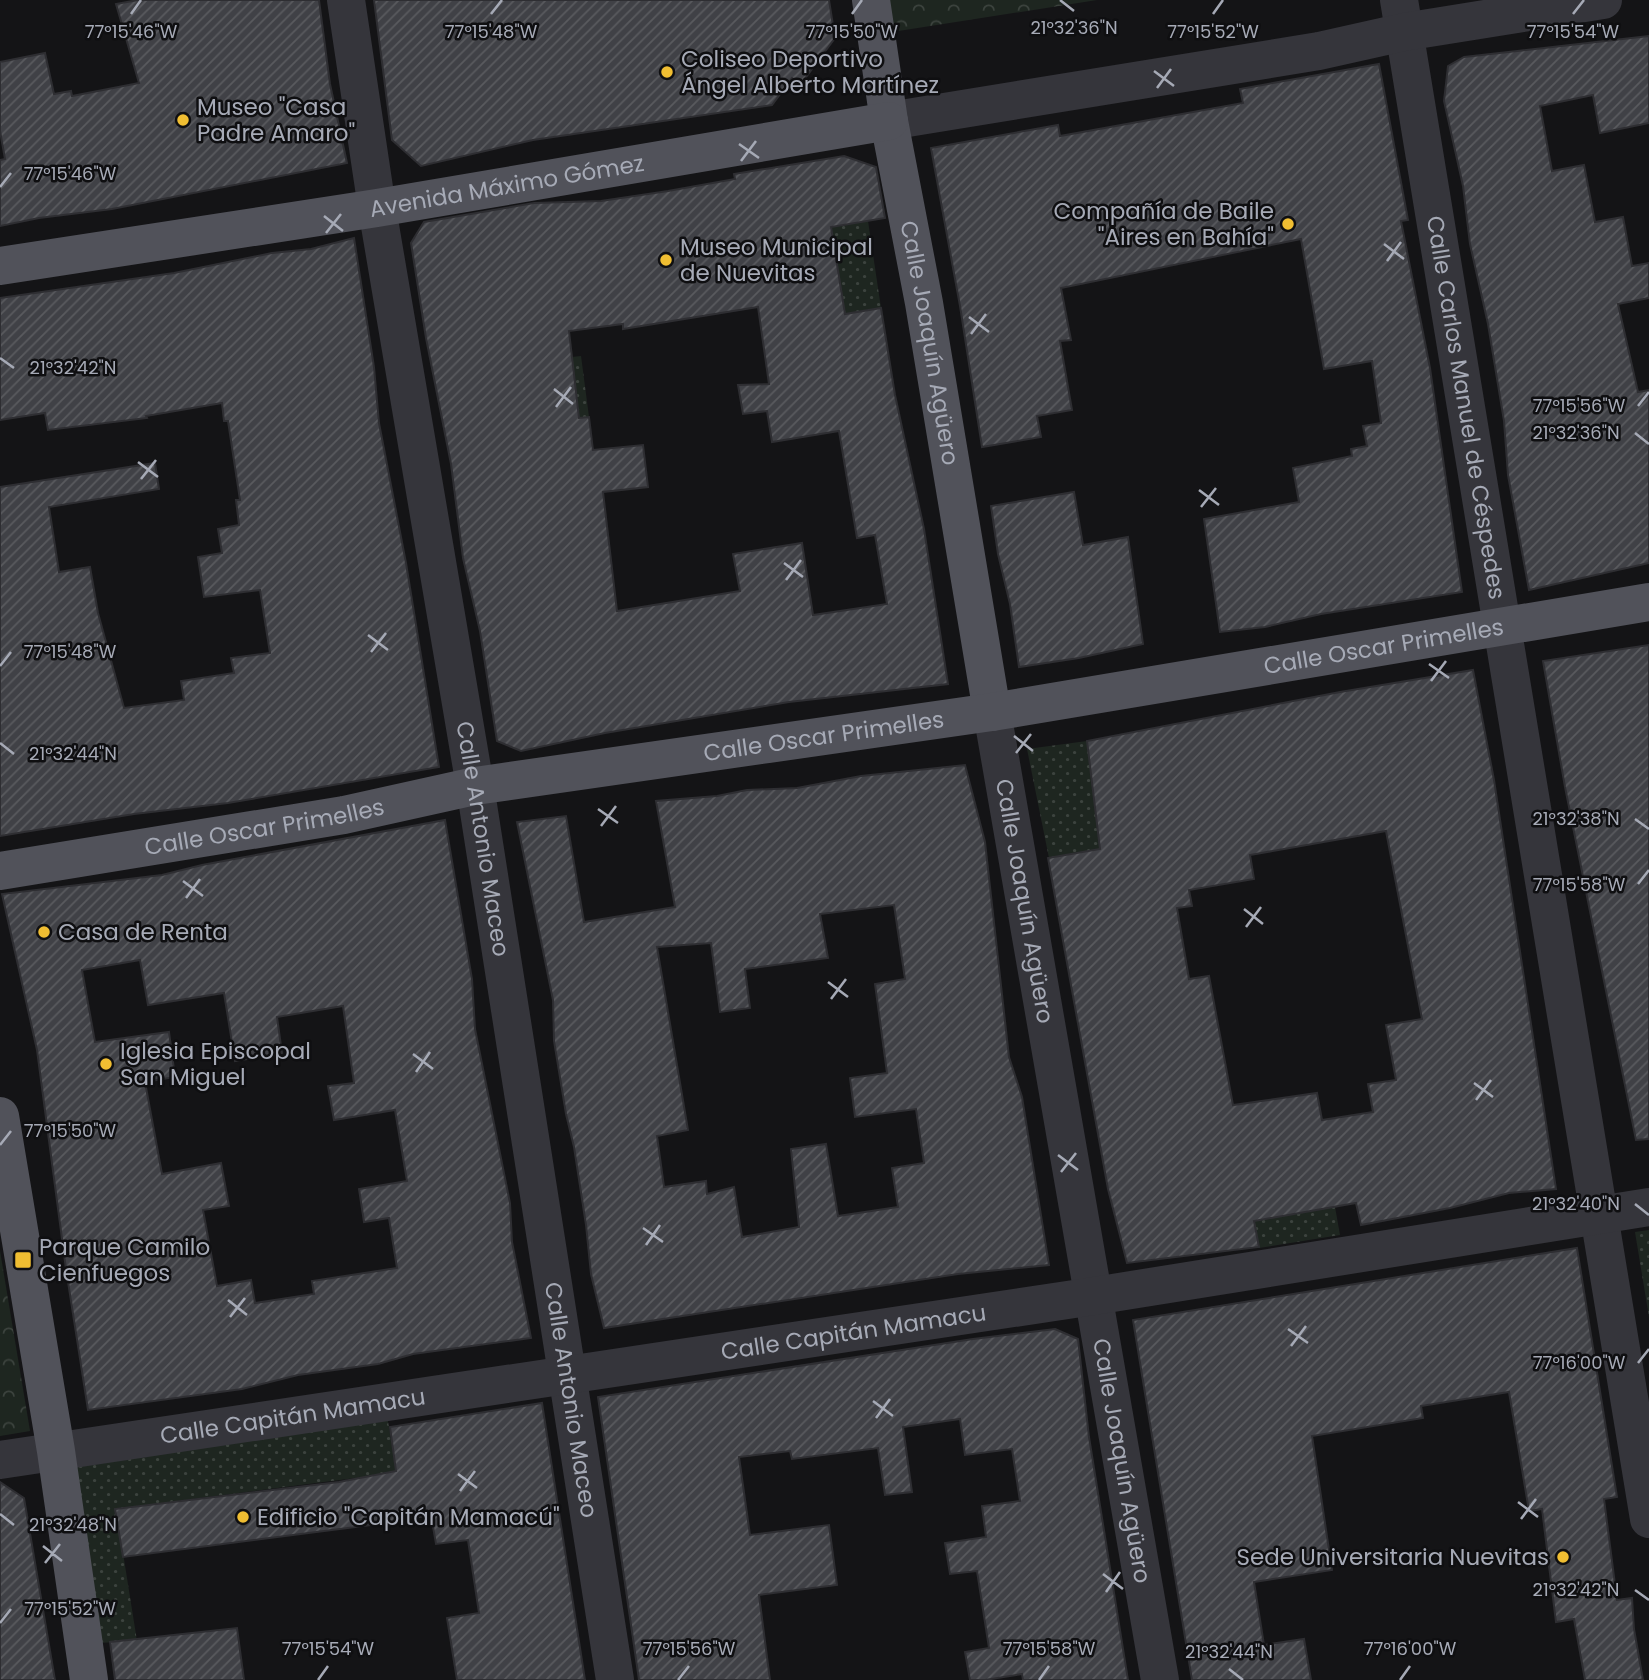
<svg xmlns="http://www.w3.org/2000/svg" width="1649" height="1680" font-family="Poppins,sans-serif">
<style>
.grass{fill:url(#grass-dots)}
.park{fill:url(#park-crowns)}
.building{fill:url(#building-hatch);stroke:#2e2e32;stroke-width:2;fill-rule:evenodd}
.lines{fill:none;stroke-linecap:round;stroke-linejoin:round}
.minor{stroke:#35353b;stroke-width:38}
.major{stroke:#51525a;stroke-width:38}
.ticks{fill:none;stroke:#a6aab6;stroke-width:2.5}
.poi-dot{fill:#f0be32;stroke:#0f0f11;stroke-width:2.5}
.labels{text-anchor:middle;dominant-baseline:central;stroke-width:5;stroke-linejoin:round;paint-order:stroke}
.poi-label{font-size:23px;fill:#a6aab6;stroke:#0f0f11;text-anchor:start}
.street-label{font-size:23px;fill:#a6aab6;stroke:#0f0f11}
.ticks-label{font-size:18px;text-anchor:middle;fill:#a6aab6;stroke:#0f0f11;stroke-width:5;stroke-linejoin:round;paint-order:stroke}
</style>
<defs>
<pattern id="grass-dots" width="8" height="8" patternUnits="userSpaceOnUse" patternTransform="scale(1.75)"><rect width="8" height="8" fill="#1e2620"/><path d="M2 2h.1M6 6h.1" fill="none" stroke="#3c433e" stroke-width="1.8" stroke-linecap="round"/></pattern>
<pattern id="park-crowns" width="20" height="18" patternUnits="userSpaceOnUse" patternTransform="scale(1.75)"><rect width="20" height="18" fill="#1e2620"/><path d="M2 6a3 3 0 1 1 6 0M12 15a3 3 0 1 1 6 0" fill="none" stroke="#3c433e"/></pattern>
<pattern id="building-hatch" width="6" height="6" patternUnits="userSpaceOnUse" patternTransform="scale(1.75)"><rect width="6" height="6" fill="#404146"/><path d="M-1 1l2-2M0 6l6-6M5 7l2-2" fill="none" stroke="#595a5e"/></pattern>
</defs>
<rect width="100%" height="100%" fill="#141416"/>
<g class="grass">
<polygon points="868,221 881,308 845,314 831,227"/>
<polygon points="581,356 589,417 536,423 573,372 572,357"/>
<polygon points="1087,741 1102,849 1049,858 1027,749"/>
<polygon points="1233,1106 1335,1207 1340,1235 1259,1248"/>
<polygon points="1649,1230 1649,1317 1635,1232"/>
<polygon points="387,1415 404,1519 371,1525 363,1477 116,1509 137,1641 98,1643 73,1464"/>
</g>
<g class="park">
<polygon points="888,0 1097,0 892,32"/>
<polygon points="0,1251 30,1431 0,1436"/>
</g>
<g class="building">
<polygon points="138,0 319,0 330,84 347,163 112,209 39,218 0,226 0,160 5,159 0,131 0,62 45,53 54,94 71,91 72,96 139,83 116,4"/>
<polygon points="374,0 829,0 835,38 801,84 792,78 772,105 533,140 421,166 392,140"/>
<polygon points="1649,36 1649,123 1600,133 1593,95 1540,106 1552,171 1584,165 1595,222 1623,217 1632,266 1649,263 1649,298 1618,304 1638,392 1649,390 1649,563 1529,590 1508,475 1504,421 1488,324 1470,244 1463,186 1444,101 1448,66 1464,57"/>
<polygon points="1379,64 1408,220 1401,221 1430,368 1462,592 1321,614 1265,627 1220,632 1204,519 1299,502 1293,468 1352,456 1351,449 1367,446 1363,426 1381,423 1372,361 1324,369 1301,239 1061,288 1071,340 1060,341 1072,410 1037,416 1041,437 982,447 960,306 931,148 1058,125 1060,136 1243,103 1240,89"/>
<path d="M844 156 876 167 885 218 831 227 845 314 881 308 895 395 924 529 948 684 789 702 605 733 521 751 497 741 480 631 463 558 451 464 426 338 411 243 424 222 534 203 601 201 668 191 735 179 734 174ZM758 307 769 384 738 385 743 414 767 411 772 442 839 431 857 538 875 535 887 604 813 615 802 543 733 554 740 591 617 611 603 492 648 487 643 445 593 450 589 417 579 418 569 331 623 324V329Z"/>
<polygon points="354,238 374,367 379,423 406,563 439,767 228,803 134,814 0,836 0,487 155,463 159,489 49,507 59,572 90,567 98,613 124,708 184,700 181,681 234,673 231,658 270,653 260,590 204,597 198,557 222,553 218,529 239,525 236,500 240,500 228,421 224,421 222,403 146,416 147,418 48,430 45,413 0,420 0,298 174,273 272,253 311,249"/>
<polygon points="1074,492 1083,545 1128,537 1143,644 1079,658 1019,667 1010,604 998,554 991,506"/>
<polygon points="1649,645 1649,1139 1636,1140 1565,787 1543,661"/>
<path d="M1473 670 1494 780 1556 1189 1509 1193 1450 1208 1361 1225 1356 1203 1254 1221 1259 1247 1127 1263 1108 1189 1048 858 1100 849 1087 741 1340 692ZM1386 831 1422 1019 1386 1025 1396 1080 1368 1084 1373 1112 1322 1120 1317 1093 1233 1105 1209 976 1189 979 1177 908 1192 906 1189 890 1254 879 1250 855Z"/>
<path d="M965 765 985 842 1009 1057 1022 1097 1049 1265 958 1274 604 1328 591 1274 586 1225 574 1147 566 1114 554 1041 553 1000 517 822 566 816 584 922 675 907 656 801 717 796 747 790 797 788 861 776ZM894 905 905 979 875 984 887 1073 850 1078 855 1117 916 1109 924 1163 892 1168 898 1207 838 1216 826 1144 791 1149 799 1227 742 1237 734 1187 707 1194 706 1181 664 1187 657 1136 688 1130 657 947 711 943 720 1012 750 1008 745 969 828 958 820 914Z"/>
<path d="M445 820 472 979 475 1029 510 1203 512 1242 531 1338 413 1354 378 1364 298 1375 242 1389 88 1410 66 1269 37 1050 2 894 162 875 202 865ZM140 960 148 1005 224 993 235 1061 282 1053 277 1017 343 1006 354 1083 328 1086 334 1120 395 1110 407 1181 359 1189 364 1222 389 1218 397 1268 312 1281 314 1294 255 1303 251 1280 217 1286 203 1210 229 1206 221 1163 162 1174 145 1082 175 1077 169 1032 95 1042 82 970Z"/>
<polygon points="1577,1248 1617,1497 1604,1499 1617,1600 1632,1598 1634,1629 1643,1680 1585,1680 1574,1619 1556,1622 1542,1509 1529,1511 1509,1392 1421,1406 1423,1418 1312,1436 1332,1570 1254,1582 1264,1645 1304,1639 1311,1680 1192,1680 1133,1320"/>
<polygon points="1055,1329 1078,1339 1089,1437 1128,1680 1023,1680 1022,1674 985,1680 970,1680 965,1652 989,1648 977,1571 950,1574 945,1543 986,1537 982,1506 1020,1501 1012,1449 965,1455 960,1419 903,1427 912,1492 885,1495 878,1448 792,1459 790,1451 739,1457 750,1535 829,1525 837,1585 759,1595 770,1680 639,1680 598,1397 973,1339"/>
<polygon points="542,1403 585,1680 457,1680 447,1618 479,1613 468,1540 436,1544 431,1515 371,1525 123,1557 115,1509 339,1482 396,1471 390,1427"/>
<polygon points="0,1482 24,1498 55,1680 0,1680"/>
<polygon points="237,1628 244,1680 115,1680 110,1642"/>
</g>
<g class="lines">
<g class="minor">
<path id="s1" d="M346 0 377 208 475 786 615 1680"/>
<path id="s2" d="M1399 0 1649 1519"/>
<polyline points="889,121 1319,51 1404,32 1603,0"/>
<path id="s3" d="M992 712 1160 1680"/>
<path id="s4" d="M0 1460 1094 1296 1649 1207"/>
</g>
<g class="major">
<path id="s5" d="M871 0 889 121 924 303 992 712"/>
<path id="s6" d="M0 266 377 208 889 121"/>
<path id="s7" d="M0 871 344 815 475 786 992 712 1649 602"/>
<polyline points="0,1116 56,1451 89,1680"/>
</g>
</g>
<path class="ticks" d="M1060 0 1074 11M131 14 141 0M491 14 502 0M852 14 862 0M1213 14 1223 0M1573 14 1584 0M1154 71 1174 86M1157 88 1171 69M739 144 759 158M741 161 756 141M0 187 11 173M324 216 343 231M326 233 341 214M1384 244 1404 259M1387 261 1401 242M969 317 989 332M971 334 986 314M0 358 14 368M554 389 573 404M1638 406 1649 392M556 407 571 387M1635 433 1649 444M138 462 158 477M141 479 156 460M1199 490 1219 505M1201 507 1216 488M784 563 803 577M786 580 801 560M368 635 388 650M371 652 386 633M1429 664 1449 678M0 666 11 652M1431 681 1446 661M1014 736 1033 751M0 743 14 754M1016 753 1031 734M598 809 618 823M1635 819 1649 829M601 826 616 806M183 881 203 896M1638 884 1649 870M186 898 200 879M1244 909 1263 924M1246 927 1261 907M828 982 848 997M831 999 846 979M413 1054 433 1069M416 1072 430 1052M1474 1083 1493 1097M1476 1100 1491 1080M0 1145 11 1131M1058 1155 1078 1170M1061 1172 1076 1153M1635 1204 1649 1215M643 1228 663 1242M646 1245 660 1225M228 1300 247 1315M230 1317 245 1298M1288 1329 1308 1343M1291 1346 1306 1326M1638 1363 1649 1349M873 1401 893 1416M876 1418 890 1399M458 1474 477 1488M460 1491 475 1471M1518 1502 1538 1517M0 1514 14 1525M1521 1519 1536 1499M43 1546 62 1561M45 1563 60 1544M1103 1574 1123 1589M1635 1590 1649 1600M1106 1592 1120 1572M0 1623 11 1609M1229 1669 1243 1680M318 1680 328 1666M678 1680 689 1666M1039 1680 1049 1666M1400 1680 1410 1666"/>
<g class="poi-dot">
<circle cx="667" cy="72" r="7"/>
<circle cx="183" cy="120" r="7"/>
<circle cx="1288" cy="224" r="7"/>
<circle cx="666" cy="260" r="7"/>
<circle cx="44" cy="932" r="7"/>
<circle cx="106" cy="1064" r="7"/>
<rect x="14" y="1251" width="18" height="18" rx="3.5"/>
<circle cx="243" cy="1517" r="7"/>
<circle cx="1563" cy="1557" r="7"/>
</g>
<g class="labels">
<g class="poi-label">
<text x="681" y="59">Coliseo Deportivo<tspan x="681" dy="26">Ángel Alberto Martínez</tspan></text>
<text x="197" y="107">Museo "Casa<tspan x="197" dy="26">Padre Amaro"</tspan></text>
<text x="1274" y="211" text-anchor="end">Compañía de Baile<tspan x="1274" dy="26">"Aires en Bahía"</tspan></text>
<text x="680" y="247">Museo Municipal<tspan x="680" dy="26">de Nuevitas</tspan></text>
<text x="58" y="932">Casa de Renta</text>
<text x="120" y="1051">Iglesia Episcopal<tspan x="120" dy="26">San Miguel</tspan></text>
<text x="39" y="1247">Parque Camilo<tspan x="39" dy="26">Cienfuegos</tspan></text>
<text x="257" y="1517">Edificio "Capitán Mamacú"</text>
<text x="1549" y="1557" text-anchor="end">Sede Universitaria Nuevitas</text>
</g>
<g class="street-label">
<text stroke="none"><textPath href="#s6" startOffset="513">Avenida Máximo Gómez</textPath></text>
<text stroke="none"><textPath href="#s5" startOffset="348">Calle Joaquín Agüero</textPath></text>
<text stroke="none"><textPath href="#s2" startOffset="413">Calle Carlos Manuel de Céspedes</textPath></text>
<text stroke="none"><textPath href="#s7" startOffset="1402">Calle Oscar Primelles</textPath></text>
<text stroke="none"><textPath href="#s7" startOffset="835">Calle Oscar Primelles</textPath></text>
<text stroke="none"><textPath href="#s7" startOffset="268">Calle Oscar Primelles</textPath></text>
<text stroke="none"><textPath href="#s1" startOffset="850">Calle Antonio Maceo</textPath></text>
<text stroke="none"><textPath href="#s3" startOffset="192">Calle Joaquín Agüero</textPath></text>
<text stroke="none"><textPath href="#s4" startOffset="863">Calle Capitán Mamacu</textPath></text>
<text stroke="none"><textPath href="#s1" startOffset="1418">Calle Antonio Maceo</textPath></text>
<text stroke="none"><textPath href="#s4" startOffset="296">Calle Capitán Mamacu</textPath></text>
<text stroke="none"><textPath href="#s3" startOffset="760">Calle Joaquín Agüero</textPath></text>
</g>
</g>
<g class="ticks-label">
<text x="1074" y="34">21°32'36"N</text>
<text x="131" y="38">77°15'46"W</text>
<text x="491" y="38">77°15'48"W</text>
<text x="852" y="38">77°15'50"W</text>
<text x="1213" y="38">77°15'52"W</text>
<text x="1573" y="38">77°15'54"W</text>
<text x="70" y="180">77°15'46"W</text>
<text x="73" y="374">21°32'42"N</text>
<text x="1579" y="412">77°15'56"W</text>
<text x="1576" y="439">21°32'36"N</text>
<text x="70" y="658">77°15'48"W</text>
<text x="73" y="760">21°32'44"N</text>
<text x="1576" y="825">21°32'38"N</text>
<text x="1579" y="891">77°15'58"W</text>
<text x="70" y="1137">77°15'50"W</text>
<text x="1576" y="1210">21°32'40"N</text>
<text x="1579" y="1369">77°16'00"W</text>
<text x="73" y="1531">21°32'48"N</text>
<text x="1576" y="1596">21°32'42"N</text>
<text x="70" y="1615">77°15'52"W</text>
<text x="328" y="1655">77°15'54"W</text>
<text x="689" y="1655">77°15'56"W</text>
<text x="1049" y="1655">77°15'58"W</text>
<text x="1410" y="1655">77°16'00"W</text>
<text x="1229" y="1658">21°32'44"N</text>
</g>
</svg>
